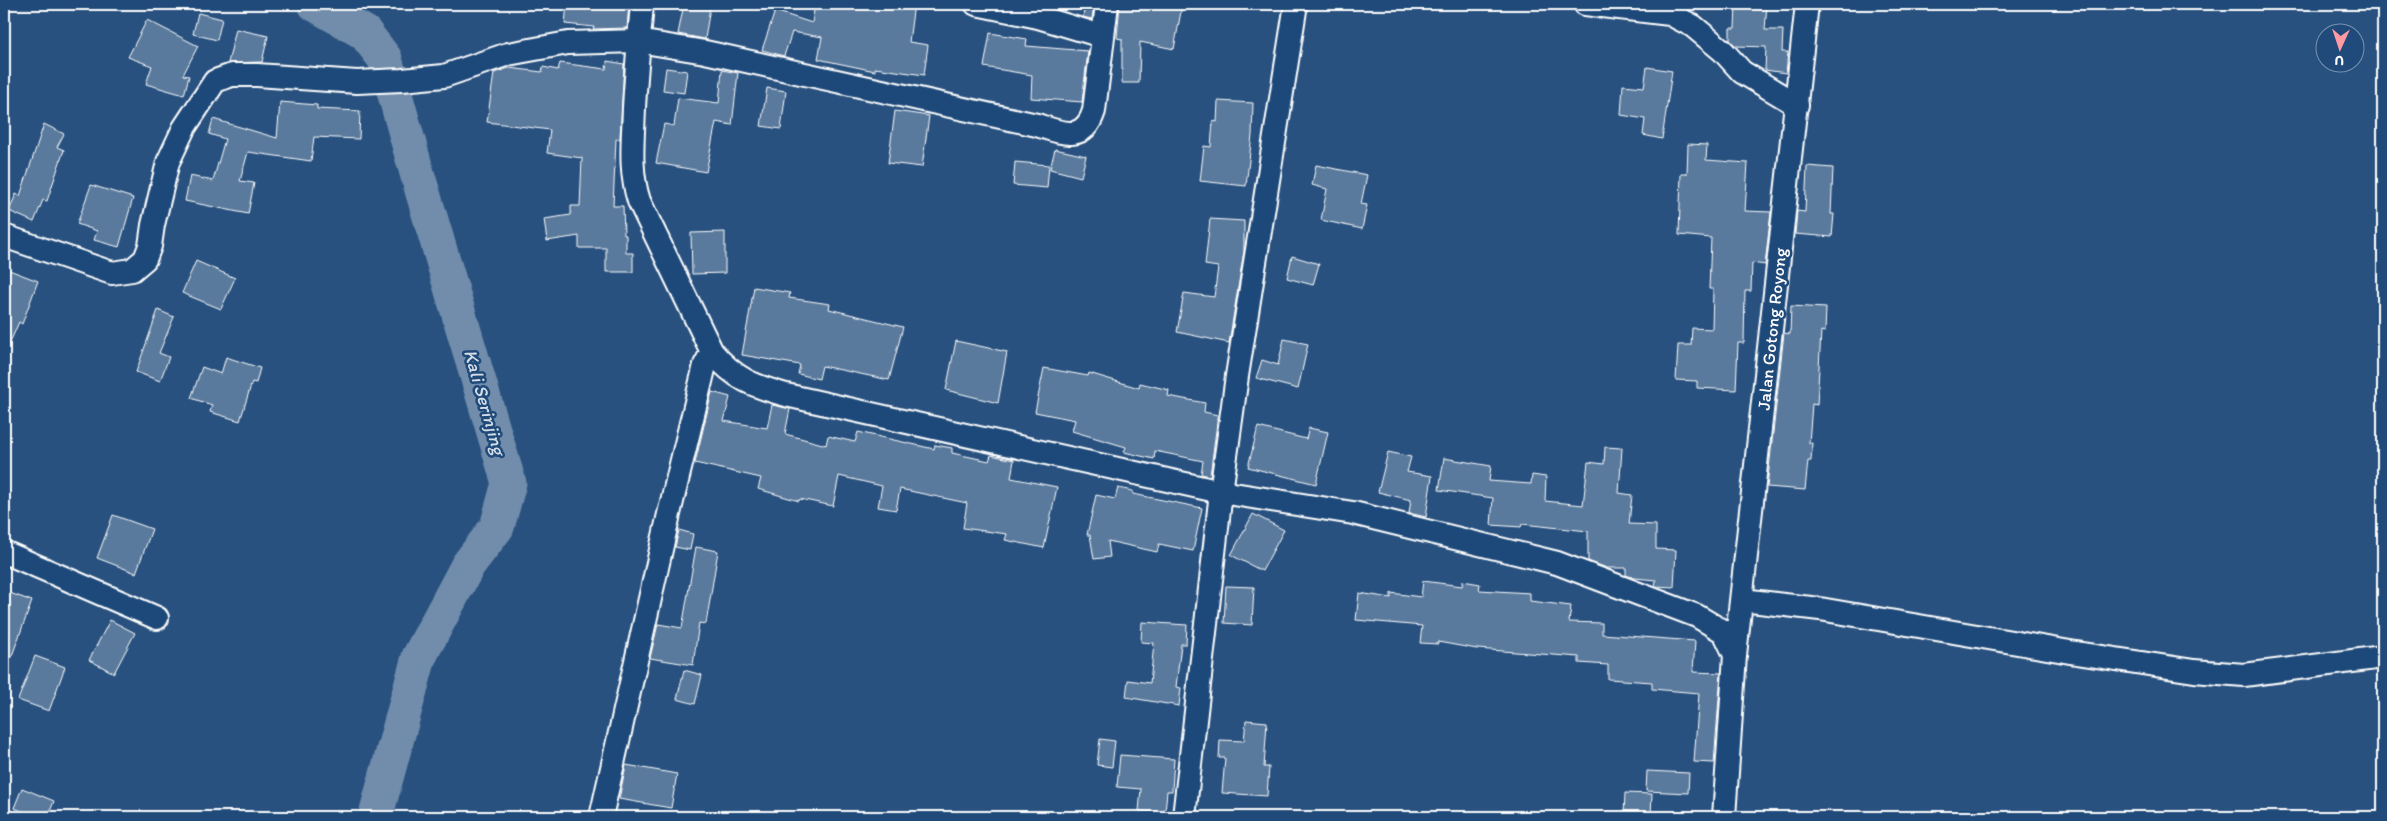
<svg xmlns="http://www.w3.org/2000/svg" width="2387" height="821" font-family="Itim,sans-serif">
<style>
.lines{fill:none;stroke-linecap:round;stroke-linejoin:round}
.river{stroke:#718dab;stroke-width:35}
.building{fill:#5a7a9d;stroke:#fff}
.minor-casing{stroke:#fff;stroke-width:26}
.minor{stroke:#1f4a7a;stroke-width:22}
.labels{text-anchor:middle;dominant-baseline:central;stroke-width:5;stroke-linejoin:round;paint-order:stroke}
.street-label{font-size:18px;fill:#fff;stroke:#1f4a7a}
.water-label{font-size:19px;font-style:italic;fill:#d4dde6;stroke:#1f4a7a}
</style>
<rect width="100%" height="100%" fill="#28517f"/>
<filter id="ink" filterUnits="userSpaceOnUse"><feTurbulence type="fractalNoise" baseFrequency=".02" numOctaves="2"/><feDisplacementMap in="SourceGraphic" scale="10" xChannelSelector="R" yChannelSelector="G"/><feConvolveMatrix kernelMatrix="1 2 1 2 8 2 1 2 1" color-interpolation-filters="sRGB"/></filter>
<g filter="url(#ink)">
<g class="lines">
<polyline class="river" points="315,4 365,33 385,59 417,173 509,483 497,527 468,565 419,657 377,811 377,817"/>
</g>
<g class="building">
<polygon points="567,4 629,4 627,28 593,29 594,27 565,24"/>
<polygon points="684,4 710,7 705,39 678,34"/>
<polygon points="815,4 850,7 851,4 914,4 909,42 928,45 924,75 875,68 875,71 818,59 822,37 792,32 784,56 762,50 775,11 812,23"/>
<polygon points="1085,4 1094,4 1092,19 1083,17"/>
<polygon points="1120,4 1169,4 1182,6 1174,49 1140,42 1139,83 1122,83 1122,39 1117,38"/>
<polygon points="1736,4 1767,4 1765,30 1783,30 1782,52 1788,52 1786,73 1765,70 1766,47 1736,46 1730,40 1730,28 1735,28"/>
<polygon points="198,13 222,19 217,40 193,34"/>
<polygon points="147,20 198,46 183,75 189,76 184,95 146,84 152,66 128,57"/>
<polygon points="236,29 268,36 262,62 228,63"/>
<polygon points="990,33 1027,39 1026,46 1088,51 1082,102 1031,98 1032,75 984,67"/>
<polygon points="607,61 624,64 620,139 616,139 613,206 623,206 624,235 626,235 626,253 633,253 633,272 606,272 606,248 579,248 579,236 547,241 544,219 571,215 571,206 580,206 582,158 547,153 550,130 487,122 494,73 509,68 542,72 543,67 558,70 560,63 606,69"/>
<polygon points="1647,67 1672,71 1662,139 1643,135 1645,119 1621,115 1623,85 1644,87"/>
<polygon points="666,68 687,71 684,93 663,90"/>
<polygon points="722,70 738,73 732,125 716,122 706,172 656,163 664,124 674,126 678,98 719,103"/>
<polygon points="767,88 786,91 781,129 761,126"/>
<polygon points="1218,101 1253,103 1252,135 1246,186 1200,181 1204,146 1211,147 1213,121 1217,122"/>
<polygon points="280,102 317,105 317,109 360,111 359,139 314,137 311,161 248,152 240,181 254,183 248,214 185,201 190,176 213,181 225,139 209,134 213,119 277,138"/>
<polygon points="895,111 929,116 922,167 888,163"/>
<polygon points="44,124 64,134 57,147 64,150 47,201 43,200 34,222 9,211 16,194 20,196"/>
<polygon points="1688,144 1707,145 1706,160 1748,163 1745,211 1771,212 1765,265 1752,263 1751,291 1745,291 1744,343 1738,343 1736,390 1697,388 1697,381 1676,380 1678,345 1691,345 1692,328 1712,329 1713,289 1709,289 1711,238 1679,235 1681,174 1687,174"/>
<polygon points="1055,149 1086,156 1081,177 1050,169"/>
<polygon points="1015,162 1049,165 1047,188 1013,185"/>
<polygon points="1316,165 1367,175 1361,204 1367,205 1362,229 1321,220 1327,189 1312,185"/>
<polygon points="1807,166 1833,168 1831,214 1834,214 1832,237 1795,234 1797,211 1805,212"/>
<polygon points="91,185 133,198 119,247 94,240 97,231 77,224"/>
<polygon points="1210,219 1244,221 1244,251 1229,343 1177,332 1184,293 1214,297 1218,267 1205,265"/>
<polygon points="725,232 725,273 692,274 691,233"/>
<polygon points="1292,256 1319,264 1313,285 1287,278"/>
<polygon points="196,261 235,278 221,309 182,293"/>
<polygon points="4,268 38,281 22,324 19,322 4,356"/>
<polygon points="754,287 790,293 789,298 830,304 829,309 903,327 889,380 822,366 819,379 798,374 800,365 742,355"/>
<polygon points="1791,306 1826,308 1825,332 1821,331 1817,405 1812,404 1809,443 1812,443 1811,461 1808,461 1805,490 1767,487 1784,333 1790,334"/>
<polygon points="158,310 174,317 159,353 169,357 160,381 136,372"/>
<polygon points="1284,339 1308,344 1298,389 1256,378 1262,360 1278,365"/>
<polygon points="956,341 1007,352 998,403 946,390"/>
<polygon points="226,357 260,368 256,383 252,382 240,421 210,412 212,405 191,398 202,367 221,374"/>
<polygon points="1044,368 1088,376 1089,373 1139,388 1140,383 1169,390 1168,396 1205,403 1204,412 1218,415 1210,476 1201,474 1203,461 1155,451 1154,459 1124,452 1126,447 1072,431 1075,420 1035,412"/>
<polygon points="712,392 730,397 724,421 767,428 772,405 777,406 790,409 785,434 826,445 828,436 855,442 858,432 934,449 935,445 952,448 952,453 989,461 991,455 1014,460 1011,478 1057,487 1044,548 1005,540 1007,534 963,528 967,503 900,489 896,510 878,507 882,486 839,476 833,506 800,499 799,501 758,489 761,478 695,463"/>
<polygon points="1258,427 1306,439 1309,428 1328,432 1316,484 1248,467"/>
<polygon points="1605,447 1622,448 1619,493 1632,495 1629,524 1656,525 1656,549 1676,550 1674,587 1655,586 1656,580 1635,578 1626,575 1626,568 1607,568 1588,561 1588,531 1522,524 1521,527 1491,525 1493,498 1439,490 1444,458 1491,466 1489,481 1531,484 1532,475 1546,477 1545,501 1583,505 1588,462 1604,464"/>
<polygon points="1388,452 1411,457 1407,472 1432,476 1426,517 1409,513 1411,500 1378,492"/>
<polygon points="1118,488 1133,491 1133,494 1202,508 1193,551 1159,544 1157,552 1108,541 1110,557 1094,559 1090,535 1087,535 1096,495 1115,499"/>
<polygon points="1253,514 1284,530 1262,571 1231,555"/>
<polygon points="113,515 152,529 136,573 97,558"/>
<polygon points="679,530 693,534 690,550 675,547"/>
<polygon points="696,547 718,551 706,624 699,623 693,665 650,658 658,624 682,628"/>
<polygon points="1423,581 1462,586 1463,581 1480,584 1479,590 1530,593 1530,601 1571,606 1569,622 1602,623 1602,634 1695,641 1693,672 1721,673 1714,763 1694,762 1699,693 1652,689 1652,682 1608,679 1608,665 1579,663 1579,657 1477,649 1438,642 1438,644 1420,643 1422,626 1356,620 1359,593 1391,598 1391,593 1421,597"/>
<polygon points="1226,586 1254,587 1252,625 1224,623"/>
<polygon points="4,591 32,601 6,672 4,671"/>
<polygon points="110,620 135,633 114,673 89,660"/>
<polygon points="1142,622 1187,625 1186,644 1181,644 1176,687 1181,688 1179,706 1126,697 1128,680 1150,683 1154,643 1141,642"/>
<polygon points="35,656 65,667 49,711 18,700"/>
<polygon points="684,670 702,675 695,704 677,699"/>
<polygon points="1246,720 1267,722 1264,767 1269,767 1267,796 1222,793 1225,758 1219,758 1220,740 1244,741"/>
<polygon points="1100,739 1115,741 1112,767 1097,765"/>
<polygon points="1120,755 1174,759 1172,791 1167,791 1165,813 1139,811 1141,789 1117,787"/>
<polygon points="626,765 677,774 671,808 619,799"/>
<polygon points="1647,771 1689,773 1688,793 1646,791"/>
<polygon points="22,788 54,801 48,817 38,817 14,808"/>
<polygon points="1625,793 1652,794 1651,816 1624,814"/>
</g>
<g class="lines">
<g class="minor-casing">
<g id="minor">
<path d="M642 4C639 39 636 73 634 108 633 141 629 170 639 201L712 352C735 379 753 386 786 395L1221 492 1353 513 1557 563 1697 616 1724 632 1735 655 1724 817"/>
<polyline points="976,4 1038,17 1102,36"/>
<polyline points="1585,4 1670,14 1693,26 1723,51 1742,72 1797,105"/>
<path d="M4 236 112 273 132 270 145 259 150 246 153 225 168 162 184 128 215 81 232 75H257L357 82 402 80 444 76 508 54 568 43 638 41 705 52 1037 125C1062 133 1084 143 1094 111L1107 4"/>
<polyline points="4,552 157,618"/>
<polyline points="1742,600 1820,609 2070,652 2194,671 2244,675 2383,657"/>
<polyline points="1735,655 1807,4"/>
<polyline points="601,817 669,514 705,365 712,352"/>
<polyline points="1184,817 1221,492 1237,376 1296,4"/>
</g>
</g>
<use href="#minor" class="minor"/>
</g>
</g>
<g class="labels">
<g class="street-label">
<text transform="translate(1772 329) rotate(-84)">Jalan Gotong Royong</text>
</g>
<g class="water-label">
<text transform="translate(485 402) rotate(74)">Kali Serinjing</text>
</g>
</g>
<rect width="2387" height="821" fill="none" stroke="#1f4a7a" stroke-width="20"/>
<rect x="10" y="10" width="2367" height="801" fill="none" stroke="#fff" stroke-width="2" filter="url(#ink)"/>
<g transform="translate(2340 48) rotate(183)"><circle r="24" fill="#1f4a7a" stroke="#7992af"/>
<path d="M0-4L9 19L0 12L-9 19Z" fill="#ff9aa2"/>
<text y="-8" font-size="14" font-weight="bold" text-anchor="middle" fill="#ffffff">U</text>
</g>
</svg>
